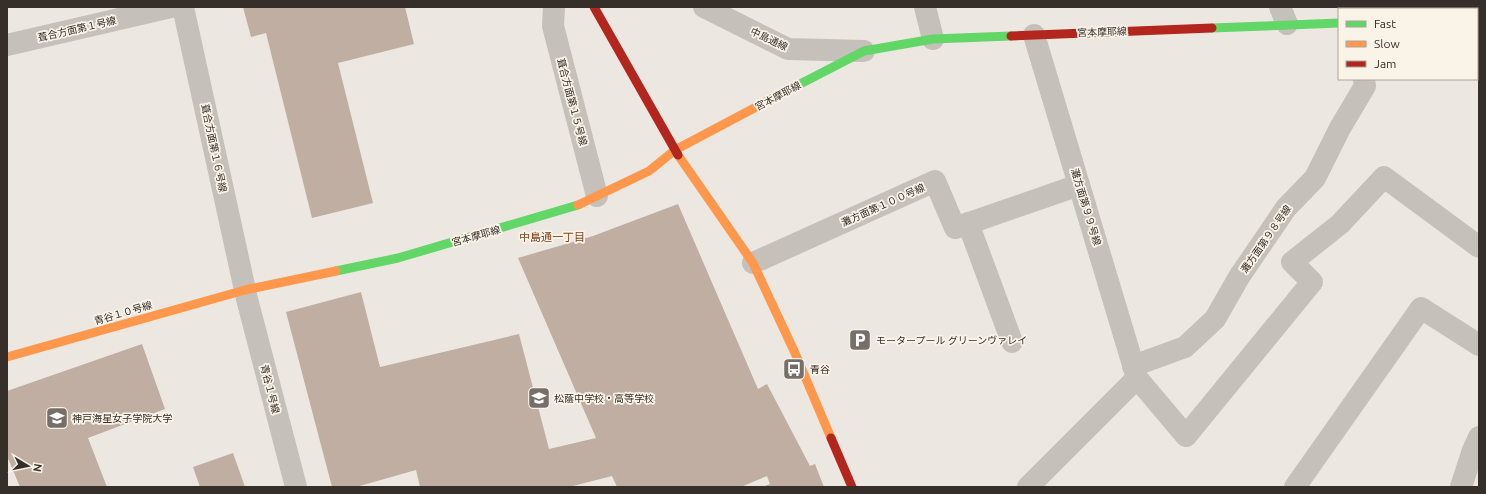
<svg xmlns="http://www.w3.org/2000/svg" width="1486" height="494" font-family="Ubuntu,'Noto Sans JP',sans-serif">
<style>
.building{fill:#c0aea3}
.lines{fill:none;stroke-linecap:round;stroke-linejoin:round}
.street{stroke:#c5c0ba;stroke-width:22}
.fast{stroke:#63d668;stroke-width:9}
.slow{stroke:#ff974d;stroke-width:9}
.jam{stroke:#b3261e;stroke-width:9}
.labels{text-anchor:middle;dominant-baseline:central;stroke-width:3.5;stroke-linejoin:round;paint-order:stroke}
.street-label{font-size:10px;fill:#362e28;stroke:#f9f3e8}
.poi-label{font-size:10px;fill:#362e28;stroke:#f9f3e8;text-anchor:start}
.neighbourhood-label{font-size:11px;fill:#844322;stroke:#f9f3e8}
</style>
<rect width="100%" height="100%" fill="#ece8e1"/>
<g class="building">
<polygon points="243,7 405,7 414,44 338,63 373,203 312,218 266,33 251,37"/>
<polygon points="678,204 758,389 767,384 810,466 815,464 824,487 762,487 770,484 767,476 741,487 617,487 612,476 569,487 420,487 416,470 356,487 332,487 286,312 361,292 380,367 519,334 549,449 596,438 518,258 593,236"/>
<polygon points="142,344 165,409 88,438 107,487 20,487 7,456 7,391"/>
<polygon points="233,453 245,487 200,487 193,467"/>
</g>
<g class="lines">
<g class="street">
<polyline points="183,7 247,299 296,487"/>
<polyline points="554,7 553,26 597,196"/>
<polyline points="704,7 788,49 864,51"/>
<polyline points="925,7 933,39"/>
<polyline points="1280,7 1287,24"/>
<polyline points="1420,7 1421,9"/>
<polyline points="1477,17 1479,16"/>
<polyline points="1034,35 1137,378 1186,436 1312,282 1292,262 1340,224 1384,177 1479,247"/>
<polyline points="7,45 171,7"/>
<polyline points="968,223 1012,342"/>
<polyline points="753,263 935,181 955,228 1079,185"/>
<polyline points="1133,366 1185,347 1215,319 1239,277 1286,208 1315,178 1340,128 1365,86 1364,79"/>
<polyline points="1028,487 1137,378"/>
<polyline points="1295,487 1421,308 1479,345"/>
<polyline points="1461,487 1473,450 1479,437"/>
</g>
<g class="fast">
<polyline points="1212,28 1339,23"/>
<polyline points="775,97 864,51 933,39 1011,36"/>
<polyline points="336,271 398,258 578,205"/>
</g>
<g class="slow">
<polyline points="678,155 753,263 795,353 831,438"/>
<polyline points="578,205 649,171 675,150 775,97"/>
<polyline points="7,357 245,290 336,271"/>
</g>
<g class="jam">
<polyline points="594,7 678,155"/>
<polyline points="1011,36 1212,28"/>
<polyline points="831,438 852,487"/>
</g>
</g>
<defs>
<g id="parking-square" transform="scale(1.15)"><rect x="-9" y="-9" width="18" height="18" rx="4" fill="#766f69" stroke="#f9f3e8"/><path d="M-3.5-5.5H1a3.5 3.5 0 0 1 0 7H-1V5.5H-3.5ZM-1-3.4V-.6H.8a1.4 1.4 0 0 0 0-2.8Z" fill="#fff"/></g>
<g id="bus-square" transform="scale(1.15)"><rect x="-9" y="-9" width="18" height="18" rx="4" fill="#766f69" stroke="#f9f3e8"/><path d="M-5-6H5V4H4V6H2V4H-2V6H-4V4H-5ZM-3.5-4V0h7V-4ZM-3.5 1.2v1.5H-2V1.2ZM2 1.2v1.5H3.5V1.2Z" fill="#fff"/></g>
<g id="school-square" transform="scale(1.15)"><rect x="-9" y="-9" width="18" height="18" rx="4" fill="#766f69" stroke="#f9f3e8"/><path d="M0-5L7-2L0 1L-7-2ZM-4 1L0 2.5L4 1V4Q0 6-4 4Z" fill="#fff"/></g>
<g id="university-square" transform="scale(1.15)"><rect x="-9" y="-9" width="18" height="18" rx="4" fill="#766f69" stroke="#f9f3e8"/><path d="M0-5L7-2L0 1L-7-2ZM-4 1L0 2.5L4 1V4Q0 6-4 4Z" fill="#fff"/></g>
</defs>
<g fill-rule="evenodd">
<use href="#parking-square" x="860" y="340"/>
<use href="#bus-square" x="794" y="369"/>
<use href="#school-square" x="539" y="398"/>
<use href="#university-square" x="57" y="418"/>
</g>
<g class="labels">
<g class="street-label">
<text transform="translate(77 29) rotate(-13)">葺合方面第１号線</text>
<text transform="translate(1102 32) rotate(-2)">宮本摩耶線</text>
<text transform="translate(769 39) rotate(25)">中島通線</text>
<text transform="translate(778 96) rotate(-28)">宮本摩耶線</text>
<text transform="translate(572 102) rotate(75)">葺合方面第１５号線</text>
<text transform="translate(214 148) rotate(78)">葺合方面第１６号線</text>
<text transform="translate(883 205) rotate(-24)">灘方面第１００号線</text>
<text transform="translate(1086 207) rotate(73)">灘方面第９９号線</text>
<text transform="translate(476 236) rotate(-16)">宮本摩耶線</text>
<text transform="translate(1266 239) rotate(-55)">灘方面第９８号線</text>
<text transform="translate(123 313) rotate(-16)">青谷１０号線</text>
<text transform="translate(270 389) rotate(76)">青谷１号線</text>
</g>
<g class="poi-label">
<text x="876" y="340">モータープール グリーンヴァレイ</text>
<text x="810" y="369">青谷</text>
<text x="554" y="398">松蔭中学校・高等学校</text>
<text x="72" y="418">神戸海星女子学院大学</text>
</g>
<g class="neighbourhood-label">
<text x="552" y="237">中島通一丁目</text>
</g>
</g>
<rect width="1486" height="494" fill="none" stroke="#362e28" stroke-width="16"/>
<rect x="1338" y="8" width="140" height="72" fill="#f9f3e8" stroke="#aba49b"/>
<rect x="1346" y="21" width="20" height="6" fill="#63d668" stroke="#aba49b"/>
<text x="1374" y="28" font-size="12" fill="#362e28">Fast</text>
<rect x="1346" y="41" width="20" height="6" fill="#ff974d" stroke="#aba49b"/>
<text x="1374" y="48" font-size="12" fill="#362e28">Slow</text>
<rect x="1346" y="61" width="20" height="6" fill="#b3261e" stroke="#aba49b"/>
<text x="1374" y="68" font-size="12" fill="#362e28">Jam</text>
<g transform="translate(28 466) rotate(100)" stroke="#f9f3e8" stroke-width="3" paint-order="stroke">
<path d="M0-3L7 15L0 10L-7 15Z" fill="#362e28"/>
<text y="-6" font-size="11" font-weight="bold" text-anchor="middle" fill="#362e28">N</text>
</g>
</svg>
